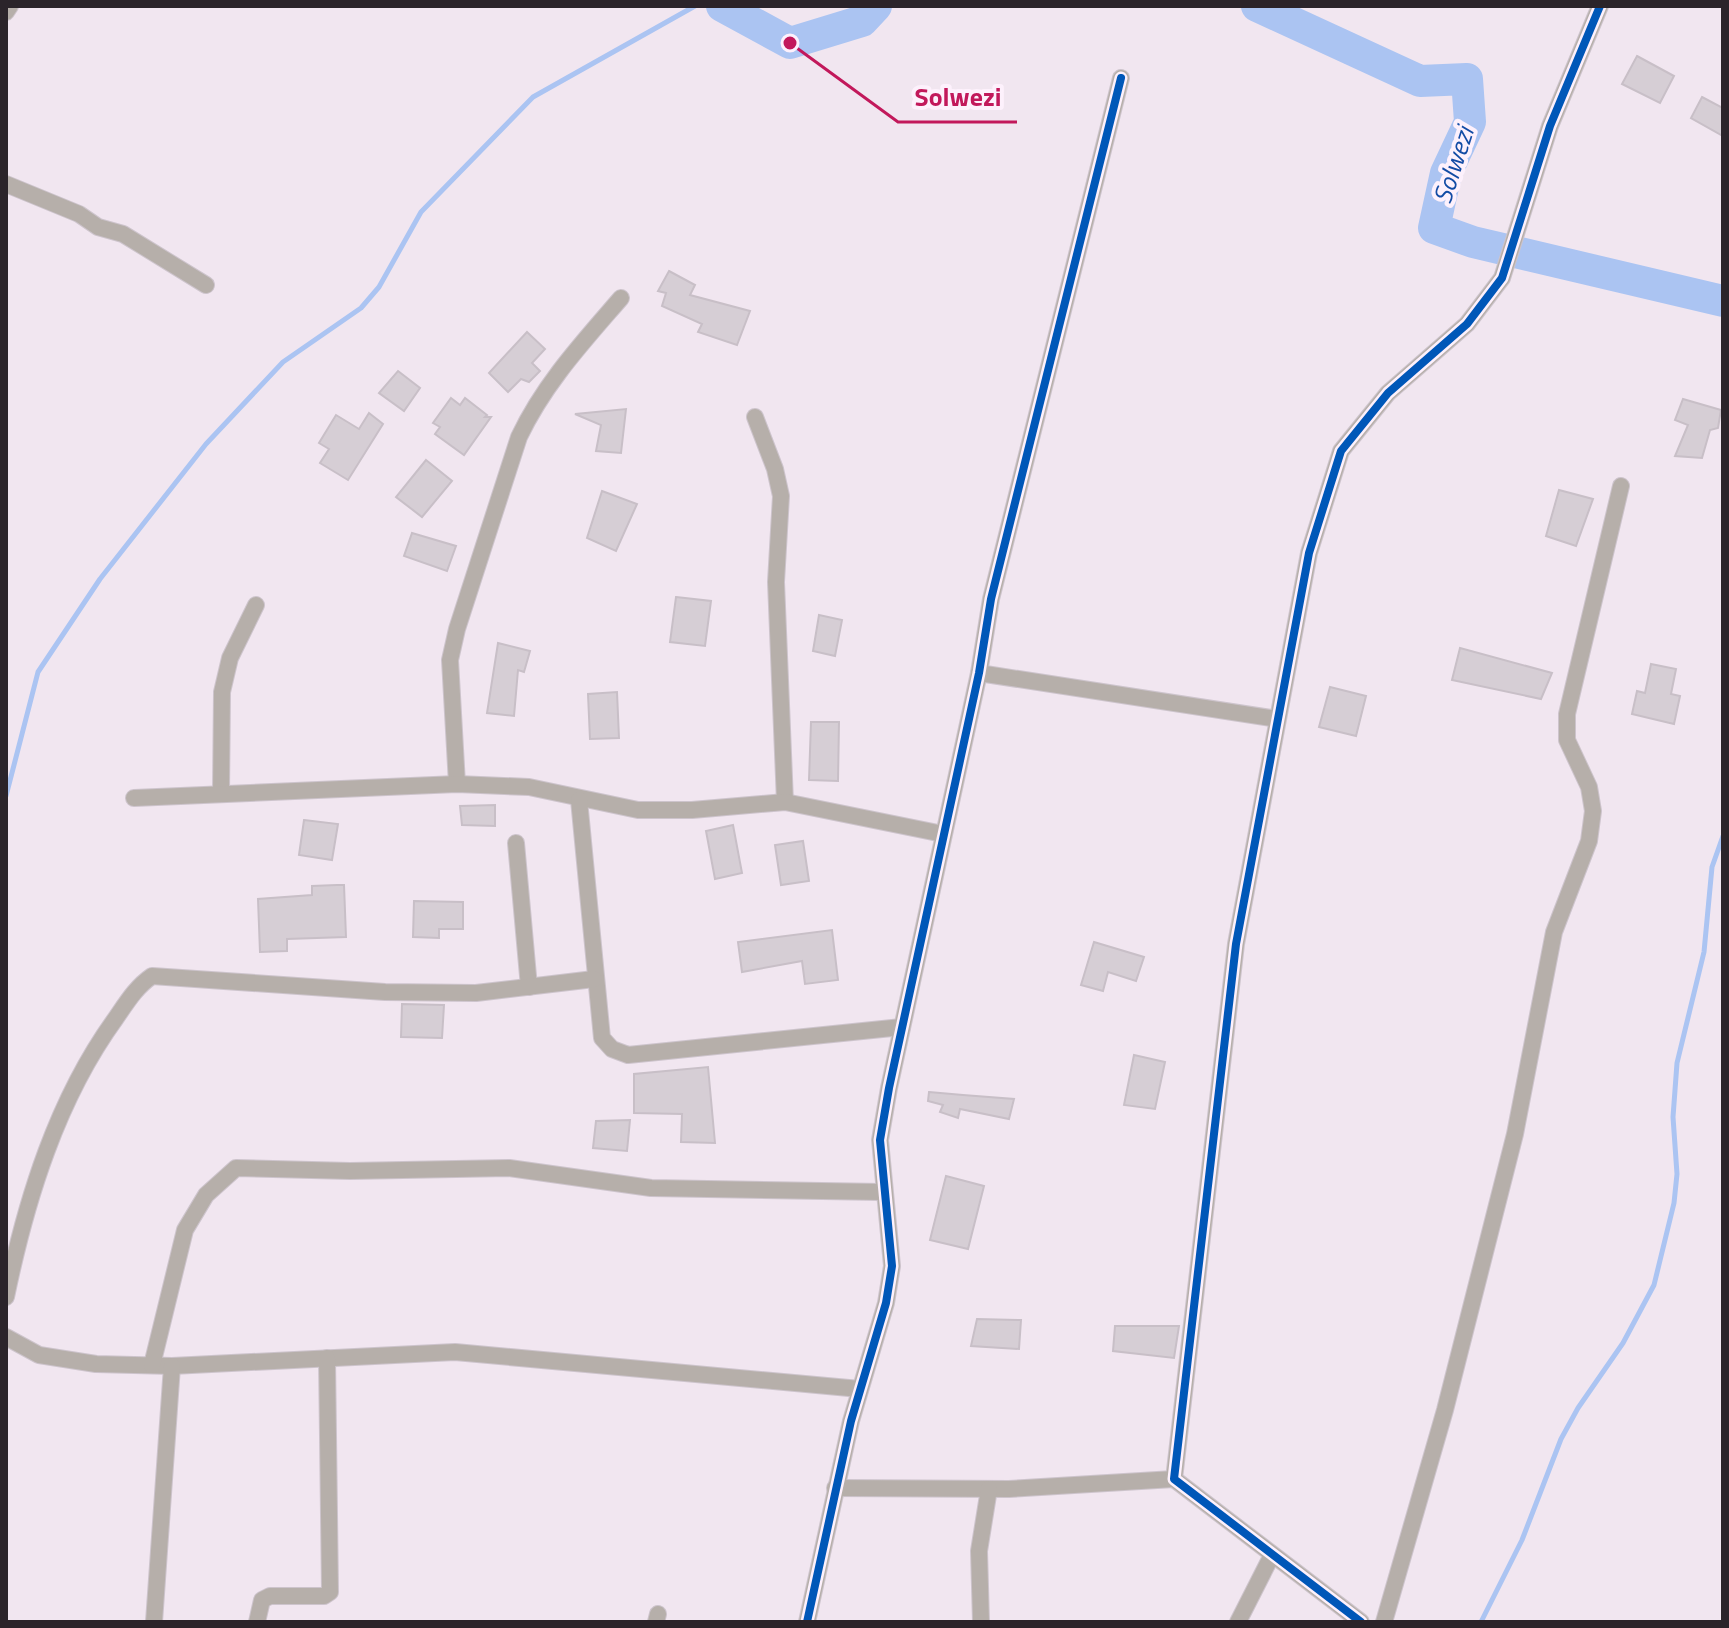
<svg xmlns="http://www.w3.org/2000/svg" width="1729" height="1628" font-family="'Titillium Web',sans-serif">
<style>
.lines{fill:none;stroke-linecap:round;stroke-linejoin:round}
.stream{stroke:#abc4f2;stroke-width:5}
.river{stroke:#abc4f2;stroke-width:32}
.building{fill:#d6ced5;stroke:#c8bfc7;stroke-width:2}
.minor-casing{stroke:#cdc4cc;stroke-width:18}
.minor{stroke:#b6afaa;stroke-width:16}
.cycleway-casing{stroke:#fdf1fc;stroke-width:13}
.cycleway{stroke:#0057b8;stroke-width:8}
.labels{text-anchor:middle;dominant-baseline:central;stroke-width:8;stroke-linejoin:round;paint-order:stroke}
.water-label{font-size:26px;font-style:italic;fill:#134ca5;stroke:#fdf1fc}
.leader{fill:none;stroke:#c2185b;stroke-width:3}
.callout-dot{fill:#c2185b;stroke:#fdf1fc;stroke-width:3}
.callout-label{font-size:26px;text-anchor:middle;font-weight:bold;fill:#c2185b;stroke:#fdf1fc;stroke-width:8;stroke-linejoin:round;paint-order:stroke}
</style>
<rect width="100%" height="100%" fill="#f1e6f0"/>
<g class="lines">
<g class="stream">
<polyline points="6,796 38,672 100,579 206,444 283,362 361,308 379,287 421,212 533,97 695,6"/>
<polyline points="1481,1622 1522,1540 1561,1439 1578,1408 1623,1343 1654,1285 1674,1203 1677,1174 1673,1117 1677,1063 1704,952 1712,867 1723,836"/>
</g>
<g class="river">
<polyline points="722,6 790,43 862,21 876,6"/>
<polyline points="1257,6 1420,81 1467,79 1470,122 1446,173 1434,228 1473,242 1723,301"/>
</g>
</g>
<g class="building">
<polygon points="1637,56 1674,76 1660,103 1622,84"/>
<polygon points="1702,97 1723,108 1723,136 1691,118"/>
<polygon points="669,271 695,285 690,295 750,311 737,345 698,332 702,324 662,306 666,293 658,291"/>
<polygon points="527,332 545,349 532,363 540,371 529,382 521,379 508,392 489,373"/>
<polygon points="398,371 420,388 404,411 379,393"/>
<polygon points="451,398 460,405 465,398 487,415 485,417 491,417 464,455 435,434 440,427 433,423"/>
<polygon points="1683,399 1721,410 1718,428 1710,430 1702,458 1675,456 1688,425 1675,420"/>
<polygon points="626,409 621,453 596,451 601,425 575,414"/>
<polygon points="369,413 383,424 348,480 320,463 329,449 319,443 336,415 359,429"/>
<polygon points="426,460 452,481 422,517 396,497"/>
<polygon points="1559,490 1593,499 1576,546 1546,536"/>
<polygon points="602,491 637,504 616,551 587,538"/>
<polygon points="412,533 456,546 447,571 404,556"/>
<polygon points="676,597 711,601 705,646 670,642"/>
<polygon points="819,615 842,620 835,656 813,651"/>
<polygon points="498,643 530,651 524,672 518,670 514,716 487,713"/>
<polygon points="1460,648 1552,673 1541,699 1452,680"/>
<polygon points="1651,664 1676,669 1671,694 1680,696 1674,724 1632,714 1637,691 1645,693"/>
<polygon points="1330,687 1366,696 1356,736 1319,727"/>
<polygon points="617,692 619,738 590,739 588,694"/>
<polygon points="811,722 839,722 838,781 809,780"/>
<polygon points="495,805 495,826 462,825 460,806"/>
<polygon points="304,820 338,824 332,860 299,855"/>
<polygon points="733,825 742,873 715,879 706,831"/>
<polygon points="803,841 809,881 781,885 775,845"/>
<polygon points="337,885 344,885 346,937 287,939 287,951 260,952 258,899 312,895 312,886"/>
<polygon points="414,901 463,902 463,929 439,929 439,938 413,937"/>
<polygon points="832,930 838,980 805,984 802,961 742,972 738,942"/>
<polygon points="1094,942 1144,957 1136,981 1108,972 1103,991 1081,985"/>
<polygon points="402,1004 444,1005 442,1038 401,1037"/>
<polygon points="1134,1055 1165,1062 1155,1109 1124,1105"/>
<polygon points="708,1067 715,1143 681,1142 682,1114 634,1113 634,1074"/>
<polygon points="929,1092 963,1095 1014,1099 1009,1119 960,1109 958,1118 940,1112 943,1105 928,1101"/>
<polygon points="630,1120 627,1151 593,1148 596,1121"/>
<polygon points="946,1176 984,1186 968,1249 930,1240"/>
<polygon points="977,1319 1021,1320 1019,1349 971,1346"/>
<polygon points="1115,1326 1179,1326 1174,1358 1113,1351"/>
</g>
<g class="lines">
<g class="minor-casing">
<g id="minor">
<polyline points="6,12 10,6"/>
<polyline points="6,184 79,214 98,227 123,234 206,285"/>
<polyline points="755,417 775,469 781,496 776,582 785,802"/>
<polyline points="979,673 1277,719"/>
<path d="M457 784 450 660 457 629 519 437C544 384 583 342 621 298"/>
<polyline points="221,793 222,692 230,658 256,605"/>
<polyline points="134,798 457,784 529,787 638,810 692,810 785,802 943,834"/>
<polyline points="579,800 602,1038 612,1049 628,1055 902,1027"/>
<polyline points="516,843 529,987"/>
<path d="M6 1297C26 1200 57 1099 116 1018 127 1002 136 987 152 976L385 992 476 993 594 979"/>
<polyline points="6,1337 39,1355 96,1364 172,1366 455,1352 860,1389"/>
<polyline points="152,1365 185,1230 206,1195 236,1168 350,1171 509,1168 651,1188 882,1192"/>
<polyline points="835,1488 1009,1489 1174,1479"/>
<polyline points="154,1622 172,1366"/>
<polyline points="257,1622 262,1600 270,1596 324,1596 330,1592 327,1358"/>
<polyline points="656,1622 658,1614"/>
<polyline points="807,1622 851,1421 886,1303 892,1266 880,1140 889,1088 979,673 991,599 1121,78"/>
<polyline points="981,1622 979,1551 989,1489"/>
<polyline points="1238,1622 1272,1555"/>
<polyline points="1361,1622 1174,1479 1236,944 1309,553 1341,451 1388,393 1467,324 1502,278 1550,126 1600,6"/>
<polyline points="1384,1622 1445,1410 1515,1134 1554,932 1589,841 1593,811 1589,787 1567,740 1567,714 1621,486"/>
</g>
</g>
<use href="#minor" class="minor"/>
<g class="cycleway-casing">
<g id="cycleway">
<polyline points="807,1622 851,1421 886,1303 892,1266 880,1140 889,1088 979,673 991,599 1121,78"/>
<polyline points="1361,1622 1174,1479 1236,944 1309,553 1341,451 1388,393 1467,324 1502,278 1550,126 1600,6"/>
</g>
</g>
<use href="#cycleway" class="cycleway"/>
</g>
<g class="labels">
<g class="water-label">
<text transform="translate(1453 165) rotate(-72)">Solwezi</text>
</g>
</g>
<path class="leader" d="M790 43L898 122H1017"/>
<circle class="callout-dot" cx="790" cy="43" r="8"/>
<g class="callout-label">
<text x="958" y="106">Solwezi</text>
</g>
<rect width="1729" height="1628" fill="none" stroke="#2b242a" stroke-width="16"/>
</svg>
